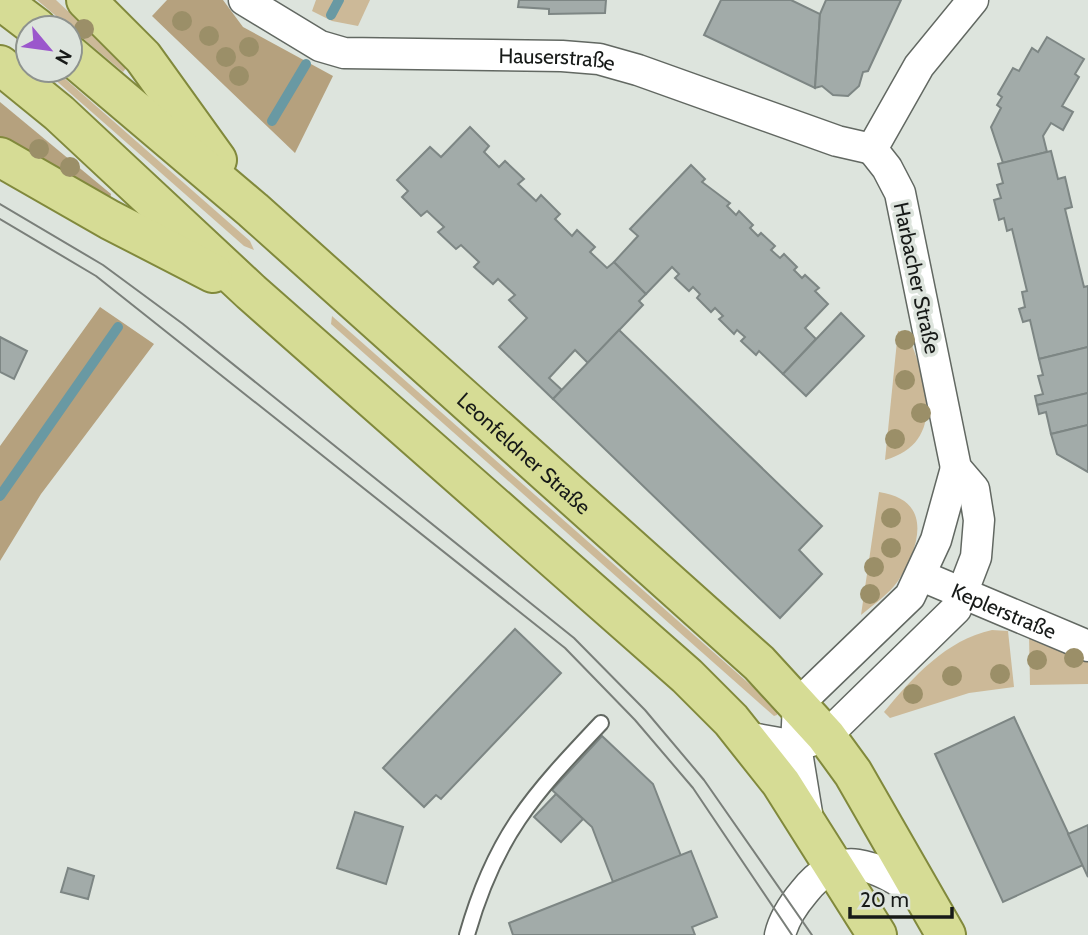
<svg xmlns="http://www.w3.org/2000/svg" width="1088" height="935" font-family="Cabin,sans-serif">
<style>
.green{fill:#ccb998}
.forest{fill:#b5a17e}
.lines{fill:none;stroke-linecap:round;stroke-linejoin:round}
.stream{stroke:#6999a3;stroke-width:10}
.building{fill:#a2aba9;stroke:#7d8684;stroke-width:2}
.lane-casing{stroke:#626862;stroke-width:18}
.street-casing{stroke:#626862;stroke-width:33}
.primary-casing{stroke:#81893c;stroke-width:42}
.lane{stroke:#fff;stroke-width:14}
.street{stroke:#fff;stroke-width:30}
.primary{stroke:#d6dc95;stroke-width:38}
.tram{stroke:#7a7f7a;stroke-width:2}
.tree{fill:#9b8f68}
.labels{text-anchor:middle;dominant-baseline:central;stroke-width:7;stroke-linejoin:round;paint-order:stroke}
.street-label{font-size:21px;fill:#171a18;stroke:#dde4dd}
</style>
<rect width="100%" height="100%" fill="#dde4dd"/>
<g class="green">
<polygon points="37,0 56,0 127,67 123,72"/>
<polygon points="316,0 370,0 358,26 332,21 312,11"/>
<polygon points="44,70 55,70 250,241 254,250 244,246"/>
<polygon points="332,316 779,710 777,715 774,716 331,324"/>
<path d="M898 331 907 333C926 379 948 442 885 460Z"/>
<path d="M879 492C934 500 920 547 898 581 889 594 873 605 861 615Z"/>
<path d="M992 630 1008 631 1014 687 969 693 890 718 884 712C913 677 946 640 992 630Z"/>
<polygon points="1029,635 1088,661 1088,684 1030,685"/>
</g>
<g class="forest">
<polygon points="167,0 223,0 243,27 333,76 295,153 152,16"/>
<polygon points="0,102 111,194 110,200 0,143"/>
<polygon points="100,307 154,344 41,494 0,561 0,446"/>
</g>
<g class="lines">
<g class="stream">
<polyline points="331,15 339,0"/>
<polyline points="272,121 306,64"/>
<polyline points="0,496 118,327"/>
</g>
</g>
<g class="building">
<polygon points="519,0 606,0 605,13 549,14 549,9 518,7"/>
<polygon points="721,0 791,0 820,14 815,88 704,35"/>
<polygon points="826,0 901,0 868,71 863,72 859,86 848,96 833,95 822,86 815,88 820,14"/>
<polygon points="1047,37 1084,59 1075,74 1079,77 1062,106 1073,112 1063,130 1051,123 1043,136 1047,152 1003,163 991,127 1001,108 997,105 1002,97 998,94 1013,68 1019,71 1032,48 1038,52"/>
<polygon points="470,127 489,146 484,152 499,167 505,161 524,179 518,184 536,201 541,195 560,214 555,219 572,236 577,230 595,247 590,252 607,268 614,262 646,294 639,301 643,305 588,363 575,350 549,378 562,390 553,399 499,347 527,318 509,300 515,295 498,279 493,284 474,267 479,262 461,245 456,249 438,232 444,227 427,211 421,216 402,197 408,191 397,180 430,147 441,157"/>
<polygon points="1051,151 1058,179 1065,177 1072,207 1065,209 1084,287 1088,286 1088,347 1039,359 1030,320 1023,322 1019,309 1025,307 1022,292 1027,291 1012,229 1007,231 1004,218 999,220 994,200 1001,198 997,185 1003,183 998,164"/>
<polygon points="691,165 705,179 702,182 730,203 727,206 736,215 739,211 753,225 750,228 758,236 761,233 775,246 771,250 780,258 784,254 797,267 794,270 802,278 805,275 819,288 815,291 828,304 805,328 816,339 783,374 759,351 756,355 741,341 745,337 737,330 734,334 719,319 723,316 715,308 711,312 697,298 700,294 693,287 689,291 675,278 679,274 672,267 646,294 614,262 638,236 630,229"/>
<polygon points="841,313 864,336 806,396 783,374"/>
<polygon points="619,330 822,526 799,550 822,574 780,618 553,399"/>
<polygon points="0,337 27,351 14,379 0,372"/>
<polygon points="1088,347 1088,393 1037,405 1035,396 1043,394 1038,376 1043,375 1039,359"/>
<polygon points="1088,393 1088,425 1051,434 1046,412 1039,414 1037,405"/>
<polygon points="1088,425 1088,472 1057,454 1051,434"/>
<polygon points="515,629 561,673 441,799 436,795 424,807 383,768"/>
<polygon points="1014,717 1083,865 1003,902 935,754"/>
<polygon points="602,736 653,784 681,856 613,882 592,827 552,790"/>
<polygon points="556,794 583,819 561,842 534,817"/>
<polygon points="355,812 403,827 386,884 337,868"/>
<polygon points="1088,825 1088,877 1068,834"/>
<polygon points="691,851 717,917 692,927 695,935 513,935 509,923"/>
<polygon points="68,868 94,876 88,899 61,892"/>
</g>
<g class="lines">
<g class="lane-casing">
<path id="lane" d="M467 935C495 836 532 796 601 723"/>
</g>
<g class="street-casing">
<g id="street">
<path id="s1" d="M244 0 320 46 344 53 562 56 599 59 638 70 837 141 872 149"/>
<path id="s2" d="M922 576 1088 646"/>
<polyline points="745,737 796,746 826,736 956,609 976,557 979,520 974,489 956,468 900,193 887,168 872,149 919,66 973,0"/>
<polyline points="807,813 796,746 798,704 910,596 936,540 956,468"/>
<path d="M780 935C784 918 793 905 804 892 843 842 880 870 924 896"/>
</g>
</g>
<g class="primary-casing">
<g id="primary">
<polyline points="0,0 37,28"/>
<polyline points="86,0 143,57 217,160"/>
<path id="s3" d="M70 55 253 210 759 663 826 736 853 773 946 935"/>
<polyline points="0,65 59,113 251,292 687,676 731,720 781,783 877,935"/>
<polyline points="0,157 110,220 213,273"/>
</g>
</g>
<use href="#lane" class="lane"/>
<use href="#street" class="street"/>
<use href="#primary" class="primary"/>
<g class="tram">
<polyline points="0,204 103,265 183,324 574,638 645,710 704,780 812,935"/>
<polyline points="0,219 96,276 565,648 635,720 693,788 792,935"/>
</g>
</g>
<g class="tree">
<circle cx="182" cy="21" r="10"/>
<circle cx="84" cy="29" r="10"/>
<circle cx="209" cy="36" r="10"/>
<circle cx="249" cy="47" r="10"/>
<circle cx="226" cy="57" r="10"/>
<circle cx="239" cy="76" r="10"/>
<circle cx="39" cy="149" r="10"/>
<circle cx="70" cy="167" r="10"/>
<circle cx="905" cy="340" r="10"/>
<circle cx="905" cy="380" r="10"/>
<circle cx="921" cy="413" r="10"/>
<circle cx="895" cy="439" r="10"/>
<circle cx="891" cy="518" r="10"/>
<circle cx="891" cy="548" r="10"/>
<circle cx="874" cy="567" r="10"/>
<circle cx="870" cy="594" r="10"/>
<circle cx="1074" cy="658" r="10"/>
<circle cx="1037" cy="660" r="10"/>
<circle cx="1000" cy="674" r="10"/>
<circle cx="952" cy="676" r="10"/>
<circle cx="913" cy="694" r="10"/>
</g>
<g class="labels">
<g class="street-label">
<text stroke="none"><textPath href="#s1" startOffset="327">Hauserstraße</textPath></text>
<text transform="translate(917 278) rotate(78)">Harbacher Straße</text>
<text stroke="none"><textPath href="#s3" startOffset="604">Leonfeldner Straße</textPath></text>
<text stroke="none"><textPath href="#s2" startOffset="89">Keplerstraße</textPath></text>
</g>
</g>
<g transform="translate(49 49) rotate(119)"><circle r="33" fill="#dde4dd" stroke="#8e938e" stroke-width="2"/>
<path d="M0-5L12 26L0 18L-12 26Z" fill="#9b57cc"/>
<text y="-10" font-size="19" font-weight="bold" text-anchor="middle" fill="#171a18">N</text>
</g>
<path d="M850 907v10h102v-10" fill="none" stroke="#171a18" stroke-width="3.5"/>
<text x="860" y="907" font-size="21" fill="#171a18" stroke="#dde4dd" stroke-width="5" paint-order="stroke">20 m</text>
</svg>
